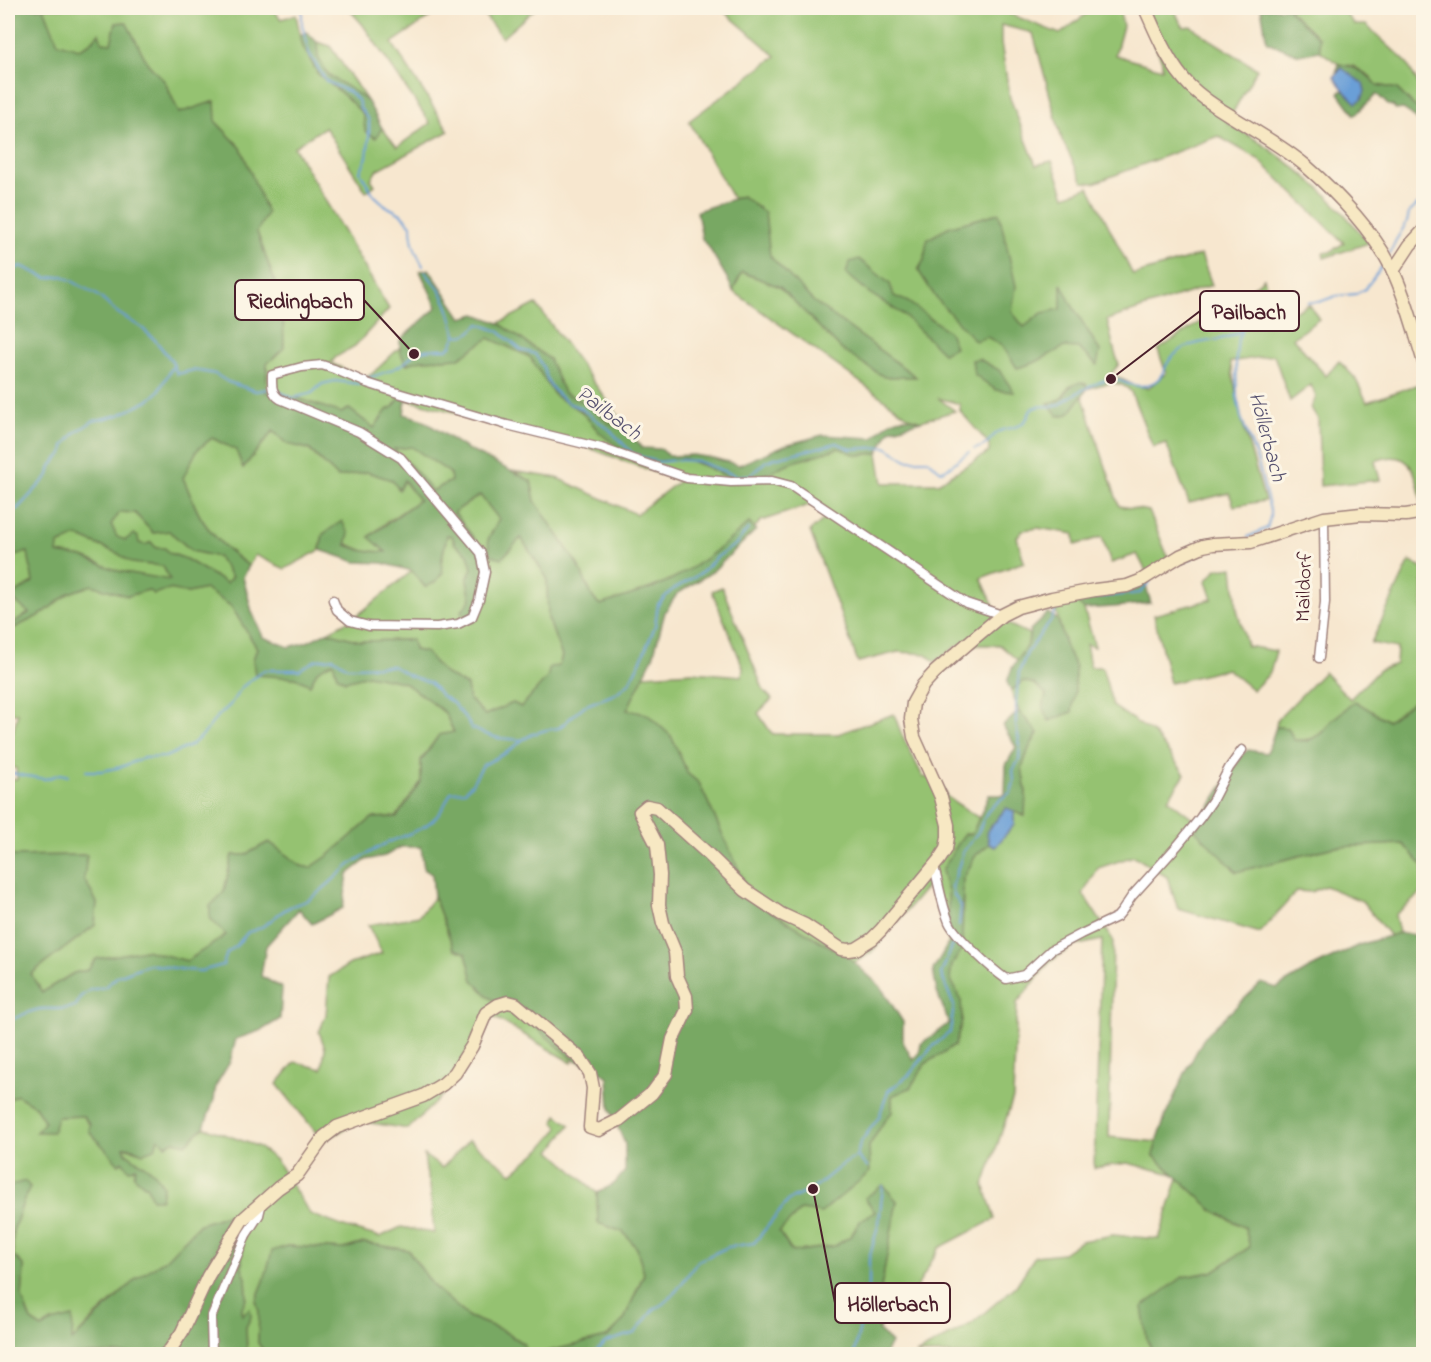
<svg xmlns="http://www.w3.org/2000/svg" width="1431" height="1362" font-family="'Indie Flower',sans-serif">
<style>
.green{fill:#95c271;stroke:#70704e;stroke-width:1.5}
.forest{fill:#78a863;stroke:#616447;stroke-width:1.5;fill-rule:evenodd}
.water{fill:#6b9fd7;stroke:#5a5f81;stroke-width:1.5}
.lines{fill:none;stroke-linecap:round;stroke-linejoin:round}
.stream{stroke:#6b9fd7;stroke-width:2}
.street-casing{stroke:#a0837d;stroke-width:11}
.secondary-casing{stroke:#a0837d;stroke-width:15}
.street{stroke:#fff;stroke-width:8}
.secondary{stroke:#f7e8c3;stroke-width:12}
.labels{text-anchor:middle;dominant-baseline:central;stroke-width:6;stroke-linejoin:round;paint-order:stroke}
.street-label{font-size:21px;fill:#4a1f2b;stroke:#fcf5e5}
.water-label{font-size:22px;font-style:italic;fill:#575270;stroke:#fcf5e5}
.leader{fill:none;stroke:#4a1f2b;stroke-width:2}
.callout-dot{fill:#4a1f2b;stroke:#fcf5e5;stroke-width:2}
.callout{fill:#fcf5e5;stroke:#4a1f2b;stroke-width:2}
.callout-label{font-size:22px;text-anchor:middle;font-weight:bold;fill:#4a1f2b}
</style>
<rect width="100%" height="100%" fill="#fcf5e5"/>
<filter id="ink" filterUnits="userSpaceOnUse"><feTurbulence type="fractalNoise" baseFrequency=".0167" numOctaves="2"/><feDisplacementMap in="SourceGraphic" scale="12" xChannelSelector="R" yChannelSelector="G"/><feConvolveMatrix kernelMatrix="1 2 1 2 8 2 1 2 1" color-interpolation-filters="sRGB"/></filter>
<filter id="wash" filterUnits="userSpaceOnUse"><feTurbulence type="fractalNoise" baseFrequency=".008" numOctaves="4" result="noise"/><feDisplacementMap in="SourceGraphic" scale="24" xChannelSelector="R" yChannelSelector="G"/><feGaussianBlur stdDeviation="1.35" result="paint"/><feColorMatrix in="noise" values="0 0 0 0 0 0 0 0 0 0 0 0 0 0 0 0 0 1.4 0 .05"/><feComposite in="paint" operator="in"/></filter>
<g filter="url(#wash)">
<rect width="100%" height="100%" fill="#f7e7cf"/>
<g class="green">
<path d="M44 8H272L281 19 296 15 303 47 318 74 346 97 363 114 376 137 382 128 397 147 430 123 363 25 348 8H443L392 43 449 131 377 170 371 179 375 185 366 192 325 127 294 147 389 309 355 346 336 357 331 363 363 378 373 373 400 347V351L406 364 421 360 459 358 489 338 530 357 555 396 581 411 601 434 654 462 685 459 702 465 761 476 787 464 839 448 857 455 878 453 883 483H938L989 452V444L960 411V404L938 398 955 411 921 421 909 417 733 291 742 272 780 287 842 350 915 376 813 301 769 256 765 213 742 196 733 199 689 121 776 56 720 8H995L1060 34 1094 8H1119L1123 26 1115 55 1162 69V61L1139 8H1174L1180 22 1184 27 1191 26 1211 40 1257 69 1227 123C1264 142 1310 177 1338 207 1349 219 1359 231 1369 243L1324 258 1323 253 1330 252 1344 243 1258 159 1218 136 1094 183 1083 182 1062 140 1033 33 1001 25V43L1010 98 1036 165 1052 161 1065 196 1089 187 1133 275 1201 255 1212 285 1107 320 1115 353 1119 364 1111 374 1133 385 1148 388 1166 373 1158 350 1197 324 1234 304 1264 278 1274 323 1309 304 1319 319 1293 338 1326 376 1339 361 1355 378 1367 402 1422 383 1424 388 1423 510C1417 481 1416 445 1375 461L1380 480 1320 486 1318 419 1311 408 1316 397 1311 385 1290 401 1274 355 1230 362 1242 421 1265 501 1234 506 1229 493 1189 503 1166 443 1153 447 1131 392C1120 378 1102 384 1087 389L1086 384 1069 387C1063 398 1061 400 1048 403L1058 415 1069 414 1082 395 1119 506 1149 511 1168 557 1150 579 1137 554 1111 563 1102 537 1075 545 1074 534 1038 528 1023 530 1017 537 1024 562 981 578 1001 621 1029 634 1028 644 1017 660 1000 645H958L935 662 926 654 898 652 858 662 810 531 829 515 815 503 761 521 754 528 749 523C728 542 707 560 682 574 656 588 628 596 600 605L593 598 578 565 535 501 531 481 512 471 557 478 636 514 679 481 581 445 400 398 393 407 387 410 374 428 349 409 341 413 300 399 266 392 267 364 283 305 257 232 241 148 216 122 179 113 165 82 148 64 126 22 116 23 111 44 101 42 99 34 89 44 79 49 58 44Z"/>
<polygon points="479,8 536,8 502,38"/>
<polygon points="1289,8 1341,8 1355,25 1366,25 1406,62 1423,92 1423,114 1410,102 1397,89 1377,85 1370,76 1353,66 1339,64 1320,51 1319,38 1290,11"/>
<path d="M317 42 330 46 368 102C352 89 324 79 318 57 316 53 317 47 317 42Z"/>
<polygon points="536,304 622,421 616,426 608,422 585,402 564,393 549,359 499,323"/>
<path d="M273 431 287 444 308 449 338 477 367 472 392 480H403L419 500 387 522 370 536 387 552 364 551 323 534 320 550 285 569 255 555 249 566C230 553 213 537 201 518 194 506 189 491 183 478L197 450 212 438 236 450 243 468Z"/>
<polygon points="412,447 450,473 451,481 432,491 393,448"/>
<polygon points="480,495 499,519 488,540 502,558 521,537 547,578 548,618 562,656 559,666 521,707 513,703 485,715 469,699 467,686 444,673 425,652 414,650 411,640 360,641 327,632 354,618 412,571 425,587 442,572 441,563 447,535 452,536 455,544 468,553 472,568 467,580 471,599 461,612 473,622 483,604 491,578 485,553 454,512"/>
<polygon points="120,512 135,513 153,533 169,531 192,551 218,557 232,576 227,584 186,559 156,548 151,542 145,546 139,543 117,538 111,524"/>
<polygon points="77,536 117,553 132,563 163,566 170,581 118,571 83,557 57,553 58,545"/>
<polygon points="28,551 33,582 30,613 8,626 8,558"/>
<path d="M1410 561 1423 569V694L1388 721H1331C1319 738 1314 741 1294 740L1288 728 1276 727 1277 720 1324 672 1350 699 1379 670 1396 664 1397 648 1371 643Z"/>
<polygon points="1233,567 1237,609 1247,646 1276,651 1270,673 1253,690 1227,669 1170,683 1154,615 1212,599 1206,581 1217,569"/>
<polygon points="92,585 128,596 148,590 154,594 169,589 188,593 205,589 231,606 257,648 253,660 256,674 296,678 310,685 317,671 333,661 345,681 368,675 403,682 425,697 445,713 454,733 439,735 421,760 421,782 396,817 372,818 328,856 310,868 301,866 269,842 245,855 232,855 224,892 210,918 227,935 187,961 145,950 88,970 74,973 42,992 31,974 95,925 97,903 84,879 86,855 8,856 8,779 17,779 16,768 8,768 8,727 13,732 18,713 8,713 8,631 42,614 69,593"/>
<polygon points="722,587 764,691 772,699 758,713 772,734 838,734 894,714 901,733 923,777 938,779 947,797 979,818 972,834 942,870 948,892 949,942 937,896 931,882 871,953 854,963 849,958 753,901 699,783 688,774 671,736 627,710 644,675 692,672 742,676 743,667 712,591"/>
<polygon points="1080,596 1077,603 1084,609 1095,647 1086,644 1090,667 1102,667 1113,706 1154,734 1185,774 1168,799 1199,823 1236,872 1334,847 1403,844 1421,864 1423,865 1423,892 1395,915 1399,933 1390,936 1362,901 1325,886 1311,892 1297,891 1260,933 1178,909 1167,877 1134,856 1098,868 1083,894 1113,940 1109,1137 1157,1142 1153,1155 1173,1174 1127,1163 1094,1168 1102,940 1073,946 1050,962 1017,1003 1013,1098 984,1185 995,1219 939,1248 917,1287 895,1305 881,1287 897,1201 861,1220 851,1236 835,1246 792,1252 779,1232 801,1210 869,1172 869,1146 883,1123 892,1112 892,1095 910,1088 925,1064 955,1045 962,1021 961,1000 950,978 952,965 962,949 963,879 976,855 989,844 995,847 1014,825 1014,811 1024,816 1026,792 1022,768 1029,748 1038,733 1019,711 1011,691 1023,681 1034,684 1046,694 1043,707 1075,666 1066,648 1053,600"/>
<polygon points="434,897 454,949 466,953 473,980 490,998 525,1018 573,1059 572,1063 496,1018 489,1017 471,1056 455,1083 408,1129 359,1121 323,1141 277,1084 295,1062 322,1069 325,1048 319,1032 326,1015 329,977 350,964 382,953 368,925 419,916"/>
<polygon points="17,1095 35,1106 45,1122 37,1132 57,1117 83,1116 119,1164 122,1161 136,1166 134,1176 147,1187 155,1173 126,1153 124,1147 144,1153 158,1137 186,1144 204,1127 257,1146 276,1160 310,1214 344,1227 380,1237 401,1227 434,1233 430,1185 426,1171 424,1155 442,1168 469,1140 512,1173 541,1149 559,1128 554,1122 557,1115 570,1125 551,1151 597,1193 598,1223 623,1232 637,1248 644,1273 624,1320 607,1337 538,1354 525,1354 525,1345 502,1330 469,1317 434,1287 408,1250 364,1243 344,1249 286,1246 264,1281 256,1301 259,1311 258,1343 266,1354 247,1354 246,1327 242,1315 242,1308 247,1297 246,1278 242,1268 243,1235 234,1242 200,1224 166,1259 136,1279 93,1319 71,1342 52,1322 42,1328 31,1321 22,1298 24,1266 13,1255 13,1231 24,1200 30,1187 12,1185 8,1191 8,1100"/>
<polygon points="1178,1178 1214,1211 1245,1228 1250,1247 1212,1272 1183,1277 1147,1340 1154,1354 916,1354 971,1324 1016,1286 1035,1256 1063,1253 1081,1241 1113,1235 1159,1239"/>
</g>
<g class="forest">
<path d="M10 8H44L58 43 79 49 89 44 99 33 102 42 111 43 116 23 126 22 148 64 165 82 179 113 215 101 216 122 241 148 267 213 257 232 283 305 284 348 267 364 266 392 300 399 341 413 349 409 374 428 387 410 393 407 400 398 406 400 404 414 421 419 465 448 531 481 535 501 578 565 593 598 600 605C619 599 638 593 657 586 693 571 720 549 749 523L756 530 712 572 677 594 665 612 653 657 627 710 647 714 671 736 688 774 699 783 753 901 849 958 880 986 903 1022V1042L913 1060 919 1054 921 1044 949 1023 937 992 933 970 949 942 948 892 942 870 964 834H972L989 795H1005L1006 765 1016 747 1003 726 1019 711 1038 733 1029 748 1022 768 1026 792 1025 816 1006 808 987 831 989 844 976 855 963 879 962 949 952 965 950 978 961 1000 962 1021 955 1045 925 1064 910 1088 892 1096V1112L883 1123 869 1146 870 1172 821 1213 801 1210 779 1232 792 1252 835 1246 851 1236 861 1220 875 1212 865 1198 883 1185 897 1201 881 1287 895 1305 878 1330 891 1343 885 1354H538L607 1337 624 1320 644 1274 637 1248 623 1232 598 1223 597 1193 614 1184 625 1171V1144L610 1108 608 1077 596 1068 573 1059 525 1018 490 998 473 980 466 953 454 949 434 897 432 874 424 869 421 847H401L385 856 366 860 348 874 343 908 312 924 299 909 266 946 261 976 282 988 280 1019 262 1030 236 1039 230 1062 216 1085 214 1100 204 1127 186 1144 174 1141 166 1145 158 1138 155 1149 143 1153 132 1148 124 1147 126 1153 155 1173 163 1186 161 1199H152L147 1187 134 1176 136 1167 129 1170 122 1161 119 1164 89 1131 90 1124 83 1116 57 1117 53 1132H36L45 1122 35 1106 17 1095 8 1100V856L87 855 84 879 97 903 95 925 31 974 42 992 74 973 88 970 96 959 145 950 187 961 226 935 210 918V906L224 892 232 855H245L269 842 301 866 310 868 328 856 372 818 397 817 421 782V761L439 735 454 732 445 713 425 697 403 682 368 675 345 681 337 676 333 662 317 671 310 685 296 678 255 675 253 660 257 648 231 606 205 589 188 593 169 589 154 594 148 590 128 596 92 585 69 593 42 614 8 631V626L29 613 10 597 33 582 28 552 8 558V18ZM273 431 287 444 309 449 338 477 367 472 392 480 399 490 404 480 419 500 369 537 386 552 364 551 346 545 349 534 342 521 323 534 320 550 356 562 382 563 412 571 425 587 436 582 443 572 441 563 447 535 452 536 455 544 468 554 472 568 467 580 471 599 461 612 473 622 483 604 491 578 485 553 454 512 480 495 499 519 488 540 490 555 502 558 521 538 547 578 548 618 562 656 559 666 550 667 547 678 521 707 513 703 485 715 469 699 467 686 444 673 425 652 414 650 412 640 360 641 327 632 307 642 289 647 263 637 252 612 243 577 249 566C230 553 213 537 201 518 194 506 189 491 183 478L197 450 212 438 236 450 243 468ZM412 447 450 473 451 481 432 491 416 471 394 449ZM120 512 135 513 153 533 169 531 192 551 218 557 232 577 226 583 186 559 169 553 165 548H156L151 542 145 545 139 543 138 537 134 534 125 540 117 537 111 524ZM77 536 117 553 132 563 163 566 170 580 118 571 83 557 57 553 58 545Z"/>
<polygon points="1261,8 1289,8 1290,11 1319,38 1320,51 1299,55 1267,42"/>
<polygon points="307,32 317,42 318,57 328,75 357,93 368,102 382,128 376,138 365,131 363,114 346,97 318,74 303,47 300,35"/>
<path d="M1339 64C1355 67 1367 72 1377 85L1397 89 1410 102 1423 114V138L1420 132 1421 125 1412 115 1403 109 1396 110 1393 106 1388 105 1377 94 1355 115 1339 93 1343 90 1346 93 1351 76 1342 68 1336 72Z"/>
<polygon points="742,196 765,213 770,256 813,301 916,377 884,377 842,350 780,287 742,272 733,291 727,278 708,246 702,239 697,211"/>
<polygon points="999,213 1016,286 1012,312 1024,327 1042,313 1061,309 1061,283 1072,305 1100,351 1097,365 1078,348 1064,347 1034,363 1017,368 1002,345 987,337 975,341 936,298 918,270 924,260 927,240 948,227"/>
<polygon points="859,259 890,284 894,296 908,302 949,332 955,347 943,353 904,315 869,293 846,273 850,262"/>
<path d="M429 269 462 318 476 314 499 323 549 359 564 393 585 402 608 422 616 426 622 421 642 448 661 449 669 456 693 455 713 458 739 465 785 445 823 435 873 438C889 421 897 413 921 421L890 430 878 453 857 455 839 448 787 464 761 476 739 479 725 476 702 465 685 459 654 462 627 454 601 434 581 411 555 396 530 357 489 338 459 358 421 360 406 364 400 351V340L437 307 420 271Z"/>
<polygon points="979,359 999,370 1014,392 996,390 974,374 972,360"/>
<polygon points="1080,382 1086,384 1087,389 1069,414 1058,416 1048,403 1057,401 1063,397 1069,387"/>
<polygon points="1145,583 1151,603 1114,607 1084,609 1077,603 1080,596"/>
<polygon points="1048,613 1058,620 1066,648 1075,666 1075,691 1072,712 1049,721 1043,707 1046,694 1034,684 1023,681 1011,691 1007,682 1012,668 1028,644 1030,630"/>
<polygon points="1423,694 1423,865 1421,864 1403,844 1334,847 1237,872 1195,830 1243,754 1248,750 1267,753 1276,727 1288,728 1294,740 1308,741 1322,733 1331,721 1355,701 1388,721"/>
<polygon points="1399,933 1423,936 1423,1354 1154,1354 1147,1340 1142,1307 1183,1277 1212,1272 1250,1247 1245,1227 1214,1211 1153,1155 1165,1117 1185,1073 1205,1036 1261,983 1277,988 1309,969 1359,945"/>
<polygon points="25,1181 30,1187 24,1200 13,1231 13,1255 24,1266 22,1298 31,1321 42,1328 52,1322 73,1317 72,1341 136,1279 166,1259 200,1224 228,1215 234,1223 234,1242 243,1234 242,1268 246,1278 247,1297 242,1308 242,1315 250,1308 251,1317 246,1327 247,1354 8,1354 8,1191 12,1185"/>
<polygon points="364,1243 408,1250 434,1287 469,1317 502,1330 525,1345 525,1354 266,1354 258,1343 259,1311 256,1301 264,1281 272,1251 287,1246 344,1249"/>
</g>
<g class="water">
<polygon points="1342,68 1363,84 1365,91 1362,99 1356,103 1346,93 1334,77"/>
<polygon points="1006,808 1014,811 1014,825 995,847 989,844 987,832"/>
</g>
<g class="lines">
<g class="stream">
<path d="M302 8V24L309 53 326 81 349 92 358 100 360 108 369 120V139L367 157 360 172 374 195 386 206 401 214 411 225C411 242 415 251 423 266"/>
<polyline points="1390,253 1396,240 1407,222 1409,213 1417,205 1424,208"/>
<path d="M425 271C429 278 435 283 439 289 448 303 452 319 456 335"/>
<polyline points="8,272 21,266 47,278 63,276 97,295 118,313 142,328 155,340 172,361 177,374 194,370 215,374 228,382 256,391 268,389"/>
<polyline points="1308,302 1319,302 1336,296 1356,294 1365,289 1383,265"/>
<polyline points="1242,331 1238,339 1236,357 1237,396 1241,417 1257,459 1270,510 1270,518 1267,528 1248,537"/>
<path d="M456 335C467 338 471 331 479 324L498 331 521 350 535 354 543 367 549 384 558 395 570 404 579 407 609 429 633 454 651 460 659 462 678 460 697 461 737 476 751 475 765 462 775 458 837 443 851 449 886 447 907 460H928L941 471 945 470 969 452"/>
<path d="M368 378C378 375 394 369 403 364 409 360 412 354 418 352 427 348 438 349 447 349L451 346 456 335"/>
<polyline points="276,390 293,398 312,393 322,384 335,381 360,384"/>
<path d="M974 449C977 448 980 448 983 446 989 443 993 434 1000 431 1009 427 1015 430 1025 421 1028 418 1029 412 1032 409 1040 403 1050 409 1059 405 1063 403 1066 399 1070 397 1079 392 1101 379 1112 379 1124 380 1133 389 1147 385 1166 380 1162 366 1173 356 1195 337 1210 345 1233 335 1241 332 1244 327 1250 320 1262 307 1279 294 1297 298"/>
<polyline points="8,512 17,509 22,504 49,475 51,466 63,453 64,446 75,433 93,421 119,415 148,401 158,392 173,366"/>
<polyline points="1180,563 1192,558"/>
<polyline points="86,771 102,771 121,767 143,758 165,757 190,746 204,734 216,718 230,705 242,687 264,670 299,670 316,660 334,658 347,667 393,666 408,675 430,683 442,696 452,702 467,720 471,728 482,733 498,738 522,740"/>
<polyline points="8,773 45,779 61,774 68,776"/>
<polyline points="959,926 961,906 954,895 952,887 963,852 978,832 987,812 1001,799 1011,792 1014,782 1013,770 1019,760 1020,745 1016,726 1016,702 1019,672 1027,653 1044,629 1052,619 1056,608 1079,599 1140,593 1150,581"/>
<path d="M8 1021C19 1017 30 1010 41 1009 55 1008 61 1011 76 1006L80 997 90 990 105 987 118 976 149 964 186 970 201 971 223 965 227 953 236 946 248 932C266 929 275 914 290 907 297 903 305 903 311 898 328 887 340 871 357 860 368 854 378 847 389 842 406 835 424 830 437 816 443 810 447 800 451 792L465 791 471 785 483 765 509 751 522 740 533 734 546 730 559 728 584 706 615 694 629 683 642 658 655 626 658 604 671 591 701 573 717 557 736 544 748 529"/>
<polyline points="857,1156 867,1167"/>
<polyline points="593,1354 606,1342 635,1333 653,1310 664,1303 677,1290 698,1261 728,1247 754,1243 789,1200 813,1189 842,1165 857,1156 860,1143 879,1117 888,1091 909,1075 932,1047 950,1032 954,1006 941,974 954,942"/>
<polyline points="854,1354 869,1285 869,1259 879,1222 883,1186"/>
</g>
</g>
</g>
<g filter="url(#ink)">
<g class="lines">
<g class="street-casing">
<g id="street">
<path d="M333 600 337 610 350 621 369 626 437 627 458 624 472 617 479 600 485 572 481 553 401 458 359 432 280 399C271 393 272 385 272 375L302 367 322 365 334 369 367 383 398 393 507 425 601 448 687 478 731 482 772 481 791 486 966 603 1002 615"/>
<polyline points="1319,658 1325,602 1324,518"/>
<path d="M934 867C939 885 942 905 949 922 955 936 993 970 1006 979L1024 975 1051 950 1081 934 1117 917 1122 911 1132 896 1178 845 1200 818 1212 801 1229 768 1242 750"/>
<polyline points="212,1354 211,1318 246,1235 259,1215 262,1202"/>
</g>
</g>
<g class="secondary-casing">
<g id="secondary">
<path d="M1145 8C1157 35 1169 65 1190 86 1202 98 1216 107 1231 116 1256 132 1284 147 1306 166 1337 193 1376 234 1393 271 1407 300 1414 331 1424 362"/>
<polyline points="1393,271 1410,245 1424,230"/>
<polyline points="165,1354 170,1350 182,1332 208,1276 242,1220 278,1188 297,1175 324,1137 337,1127 423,1096 443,1084 455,1073 472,1046 486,1013 498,1005 508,1002 516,1004 580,1058 590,1073 593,1088 590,1127 599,1130 619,1120 652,1093 666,1074 673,1039 687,1010 686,996 677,976 675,952 663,923 659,905 660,875 657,845 640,812 647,806 657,808 706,852 745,890 781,914 805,925 841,949 849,950 856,949 872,939 881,930 939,860 946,849 948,837 948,825 941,797 914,737 911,719 913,703 923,685 935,672 973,639 1002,615 1018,607 1052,598 1095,590 1127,586 1140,581 1180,556 1203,546 1213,544 1251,542 1324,518 1361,514 1406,515 1424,512"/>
</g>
</g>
<use href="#street" class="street"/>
<use href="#secondary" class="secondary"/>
</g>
</g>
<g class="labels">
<g class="street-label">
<text transform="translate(1305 587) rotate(-88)">Maildorf</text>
</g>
<g class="water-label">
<text transform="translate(608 414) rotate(37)">Pailbach</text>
<text transform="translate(1266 437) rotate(75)">Höllerbach</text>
</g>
</g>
<path class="leader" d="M414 354L364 300M1111 379L1200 311M813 1189L835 1303"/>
<g class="callout-dot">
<circle cx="414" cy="354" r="6"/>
<circle cx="1111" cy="379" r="6"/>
<circle cx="813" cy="1189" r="6"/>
</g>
<g class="callout">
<rect x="235" y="280" width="129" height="40" rx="6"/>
<rect x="1200" y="291" width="99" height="40" rx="6"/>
<rect x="835" y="1283" width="115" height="40" rx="6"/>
</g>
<g class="callout-label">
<text x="300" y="308">Riedingbach</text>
<text x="1249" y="319">Pailbach</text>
<text x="893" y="1311">Höllerbach</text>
</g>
<rect width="1431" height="1362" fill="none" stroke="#fcf5e5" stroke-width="30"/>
</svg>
